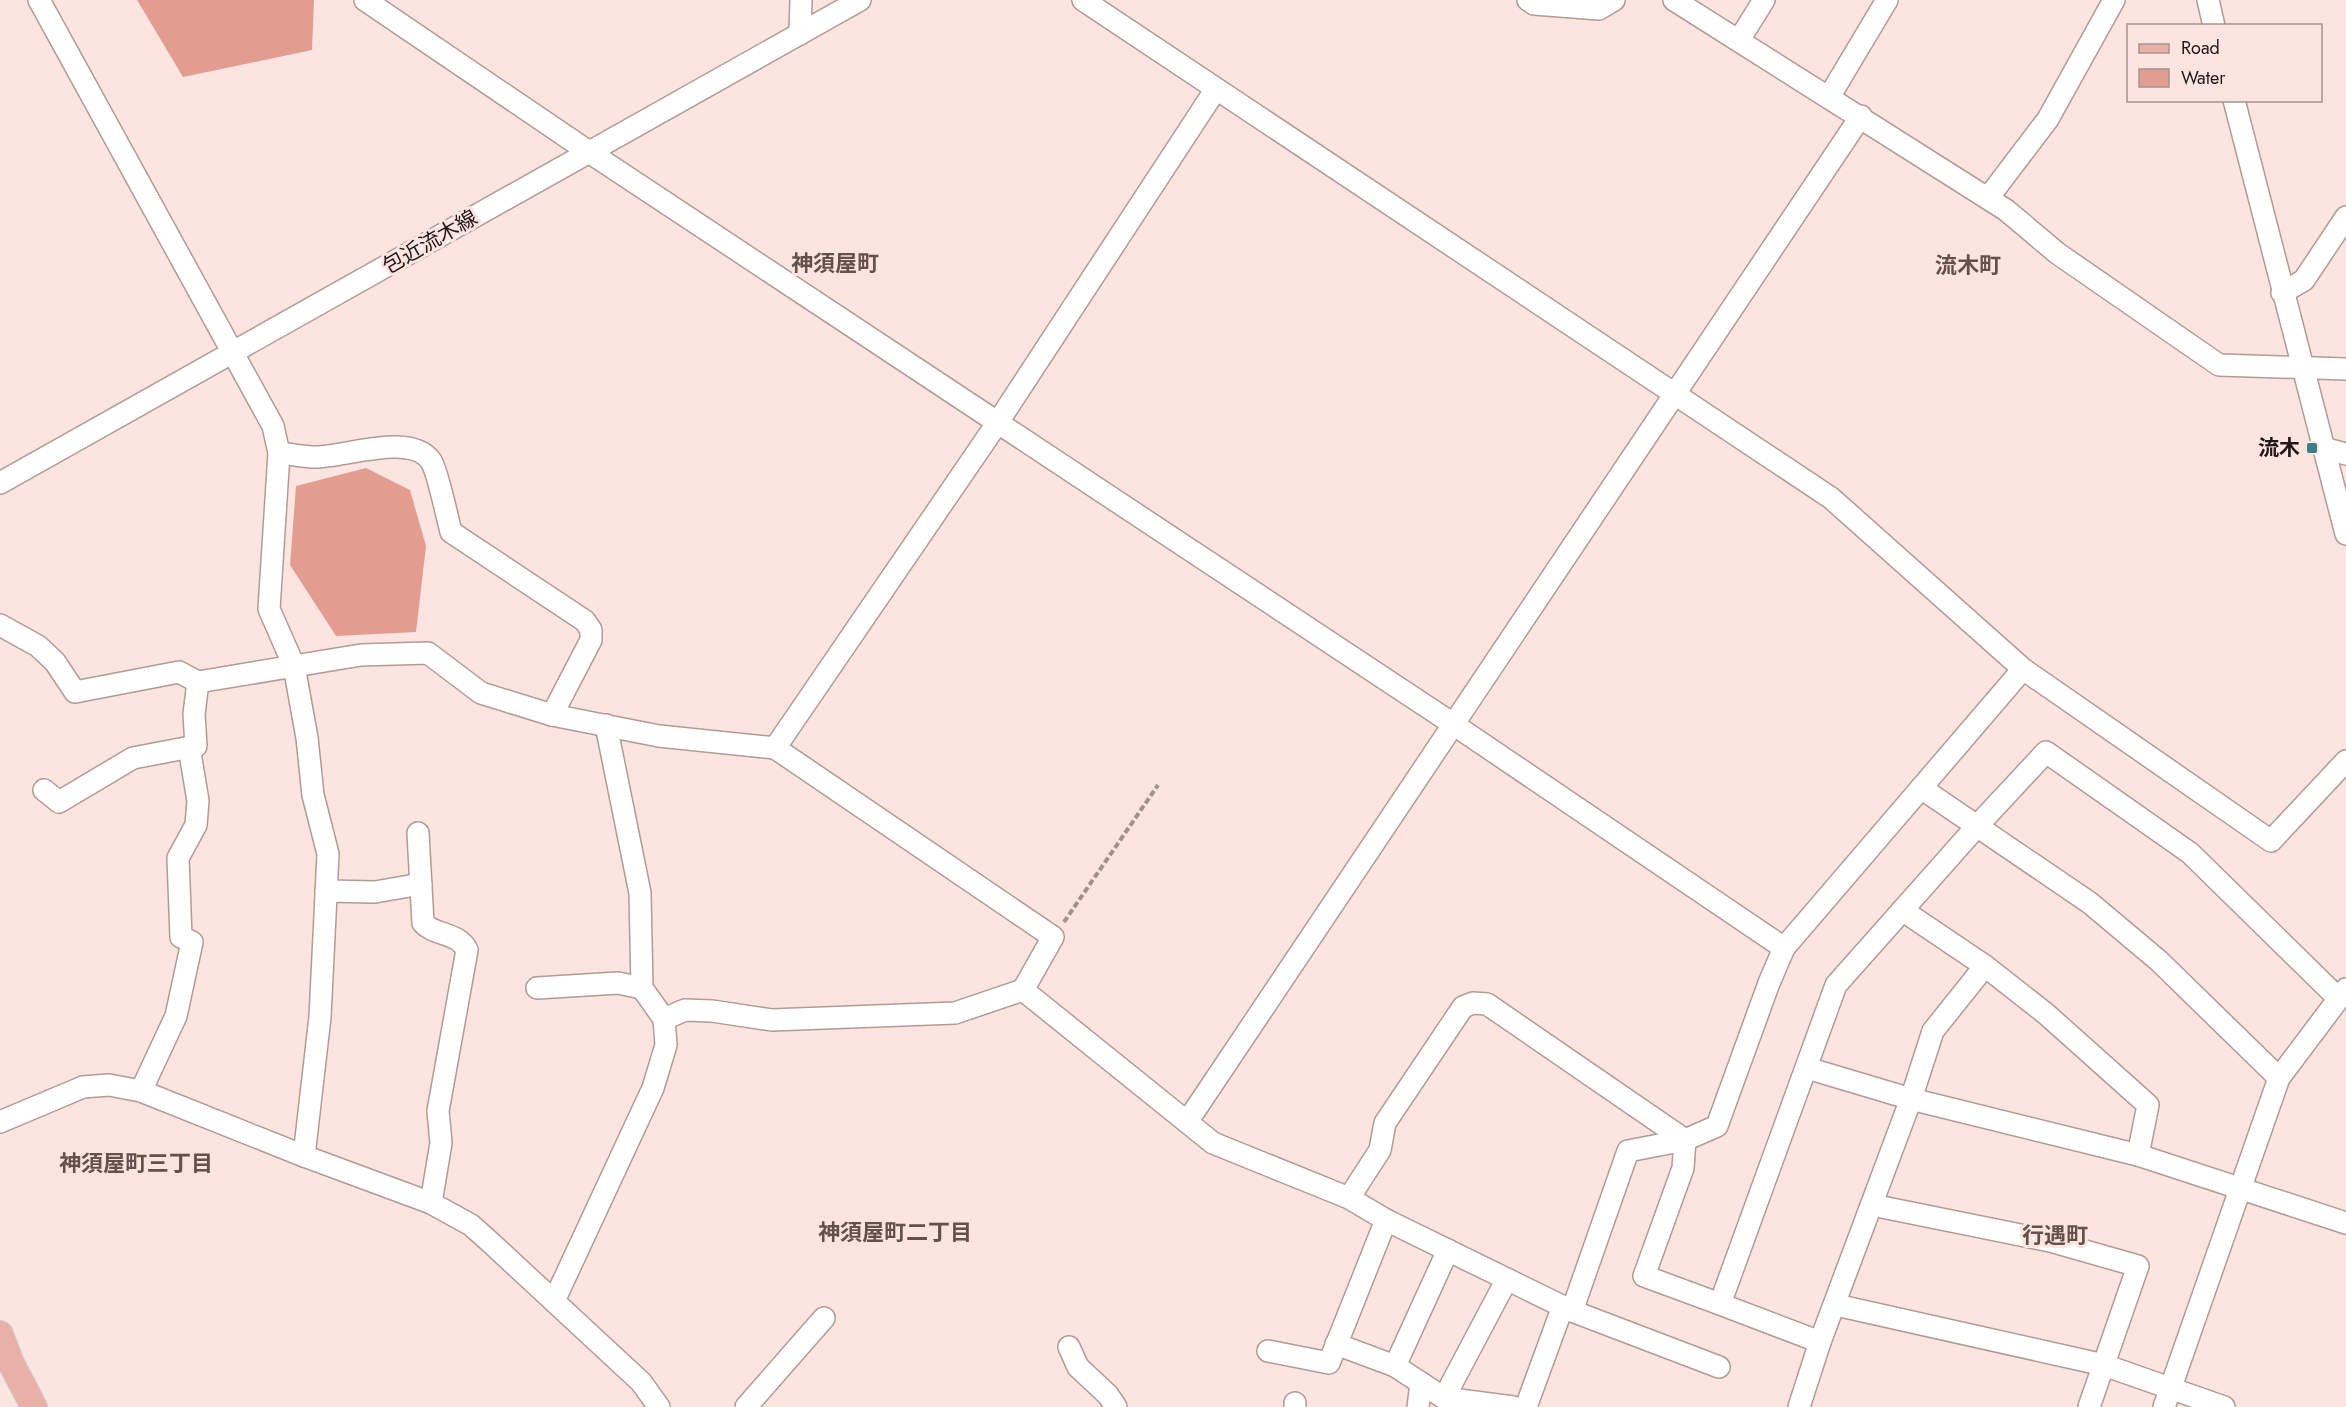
<svg xmlns="http://www.w3.org/2000/svg" width="2346" height="1407" font-family="Jost,'Noto Sans JP',sans-serif">
<style>
.water{fill:#e29d90}
.lines{fill:none;stroke-linecap:round;stroke-linejoin:round}
.minor-casing{stroke:#b19b97;stroke-width:24}
.major-casing{stroke:#d2d1d1;stroke-width:28}
.path{stroke:#a1908d;stroke-width:4;stroke-dasharray:6 3;stroke-linecap:butt}
.minor{stroke:#fff;stroke-width:21}
.major{stroke:#e8b0a6;stroke-width:26}
.poi-dot{fill:#397f8b;stroke:#fce5e0;stroke-width:2}
.labels{text-anchor:middle;dominant-baseline:central;stroke-width:6;stroke-linejoin:round;paint-order:stroke}
.street-label{font-size:21px;fill:#201817;stroke:#fce5e0}
.poi-label{font-size:21px;font-weight:bold;fill:#201817;stroke:#fce5e0;text-anchor:end}
.neighbourhood-label{font-size:22px;font-weight:bold;fill:#64514d;stroke:#fce5e0}
</style>
<rect width="100%" height="100%" fill="#fce5e0"/>
<g class="water">
<polygon points="137,0 314,0 312,50 183,77"/>
<polygon points="366,468 410,490 426,546 416,632 336,636 290,565 296,486"/>
</g>
<g class="lines">
<g class="minor-casing">
<g id="minor">
<polyline points="39,0 273,426 279,453 269,609 294,666 307,738 313,795 328,854 320,1017 304,1156"/>
<polyline points="365,0 589,152 1453,724 1784,948"/>
<polyline points="1083,0 1831,498 2023,669 2271,841 2346,761"/>
<polyline points="1528,0 1534,4 1599,9 1614,0"/>
<polyline points="1674,0 2006,210 2057,253 2219,365 2346,369"/>
<polyline points="2208,0 2214,26"/>
<polyline points="800,34 801,0"/>
<polyline points="1739,40 1764,0"/>
<polyline points="1829,97 1887,0"/>
<polyline points="2234,100 2346,534"/>
<polyline points="1988,198 2048,119 2114,0"/>
<polyline points="2282,293 2304,280 2346,217"/>
<polyline points="2323,448 2346,454"/>
<path d="M279 453C291 454 304 457 316 457 345 457 411 432 431 461 438 472 447 517 451 532L585 621 591 630V640L552 715"/>
<polyline points="0,483 860,0"/>
<polyline points="0,625 38,646 55,662 75,692 179,672 198,682 361,655 428,653 481,693 552,715 659,736 775,748 1053,937 1023,990 1213,1143 1349,1198 1386,1220 1572,1311 1719,1367"/>
<polyline points="775,748 998,422 1216,89"/>
<polyline points="1921,788 2090,903 2159,961 2279,1078"/>
<polyline points="44,790 59,802 133,758 196,746 194,714 198,682"/>
<path d="M418 833 423 923C435 936 458 932 467 950L438 1111 441 1143 431 1203"/>
<polyline points="326,891 375,892 421,884"/>
<polyline points="1902,910 1985,966 2045,1013 2148,1105 2138,1155"/>
<polyline points="537,988 618,983 642,988"/>
<polyline points="664,1019 685,1010 712,1011 772,1020 955,1013 1023,990"/>
<polyline points="1807,1068 1911,1099 2138,1155 2346,1223"/>
<polyline points="141,1091 176,1016 192,942 181,937 178,858 196,825 198,801 189,747"/>
<polyline points="0,1122 83,1087 109,1085 141,1091 304,1156 431,1203 471,1225 490,1242 641,1382 659,1407"/>
<polyline points="1187,1122 1861,116"/>
<polyline points="1349,1198 1380,1150 1385,1123 1463,1007 1473,1003 1487,1004 1685,1140 1683,1168 1644,1276 1720,1304"/>
<polyline points="1872,1205 2050,1241 2138,1266 2089,1407"/>
<polyline points="554,1301 653,1088 666,1045 664,1019 642,988 640,893 606,725"/>
<polyline points="1836,1305 2104,1365 2224,1407"/>
<polyline points="1572,1311 1628,1151 1685,1140 1717,1126 1769,983 1784,948 2023,669"/>
<polyline points="1820,1342 1720,1304 1836,985 1978,825 2046,752 2190,853 2338,998"/>
<polyline points="1336,1344 1395,1366 1444,1398 1513,1407"/>
<polyline points="1069,1347 1078,1367 1108,1395 1116,1407"/>
<polyline points="1268,1351 1329,1363 1386,1220"/>
<polyline points="1395,1366 1448,1250"/>
<polyline points="1444,1398 1507,1279"/>
<polyline points="746,1407 824,1318"/>
<polyline points="1295,1407 1295,1403"/>
<polyline points="1418,1407 1421,1383"/>
<polyline points="1526,1407 1563,1306"/>
<polyline points="1799,1407 1820,1342 1911,1099 1933,1031 1985,966"/>
<polyline points="2164,1407 2279,1078 2346,989"/>
</g>
</g>
<g class="major-casing">
<polyline id="major" points="0,1334 11,1363 34,1407"/>
</g>
<polyline class="path" points="1064,922 1158,785"/>
<use href="#minor" class="minor"/>
<use href="#major" class="major"/>
</g>
<rect class="poi-dot" x="2306" y="442" width="12" height="12" rx="3"/>
<g class="labels">
<g class="street-label">
<text transform="translate(430 242) rotate(-30)">包近流木線</text>
</g>
<g class="poi-label">
<text x="2300" y="448">流木</text>
</g>
<g class="neighbourhood-label">
<text x="835" y="263">神須屋町</text>
<text x="1968" y="265">流木町</text>
<text x="136" y="1163">神須屋町三丁目</text>
<text x="895" y="1232">神須屋町二丁目</text>
<text x="2055" y="1235">行遇町</text>
</g>
</g>
<rect x="2127" y="24" width="195" height="78" fill="#fce5e0" stroke="#a49390" stroke-width="1.5"/>
<rect x="2139" y="44" width="30" height="9" fill="#e8b0a6" stroke="#a49390" stroke-width="1.5"/>
<text x="2181" y="54" font-size="18" fill="#201817">Road</text>
<rect x="2139" y="69" width="30" height="18" fill="#e29d90" stroke="#a49390" stroke-width="1.5"/>
<text x="2181" y="84" font-size="18" fill="#201817">Water</text>
</svg>
